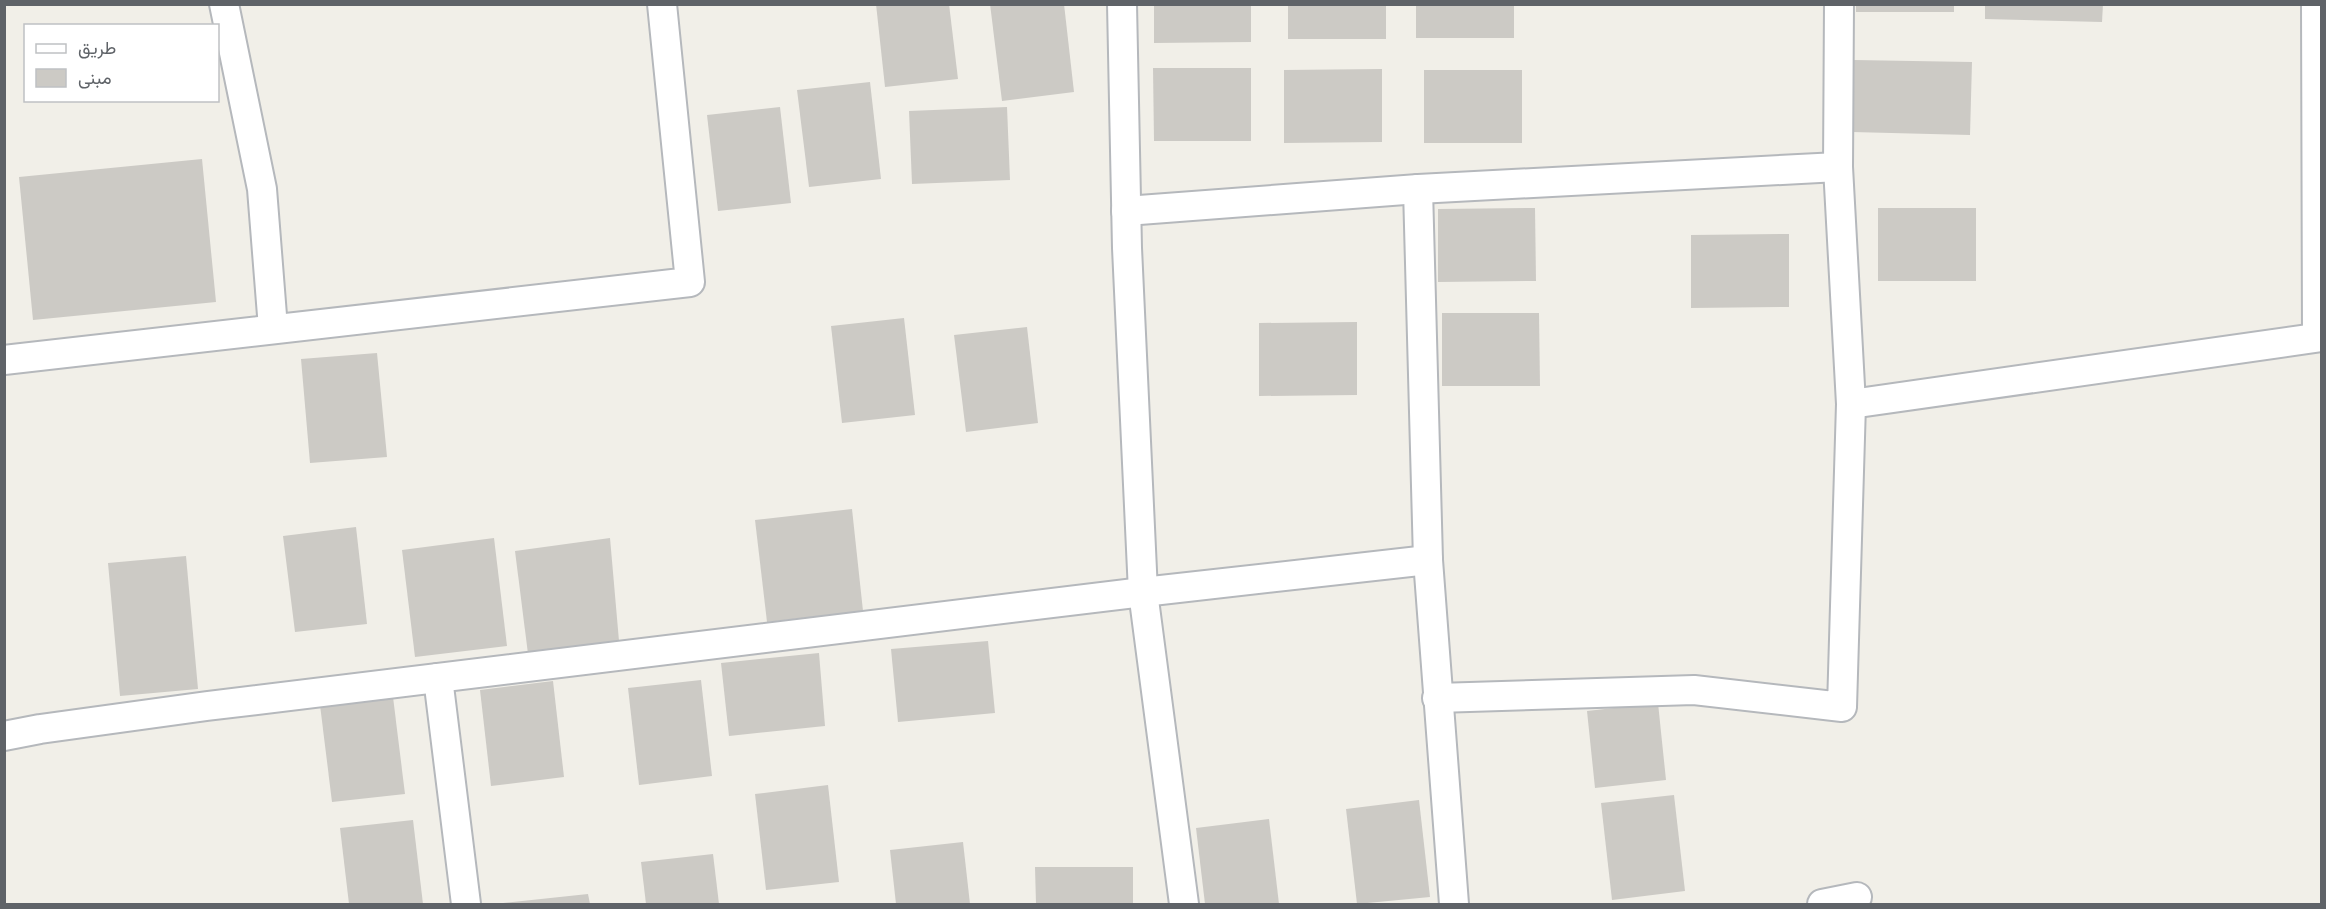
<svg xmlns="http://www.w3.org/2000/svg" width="2326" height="909" font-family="Inter,Vazirmatn,sans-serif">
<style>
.building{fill:#cccac5}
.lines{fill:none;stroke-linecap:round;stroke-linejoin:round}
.street-casing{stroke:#b5b8bc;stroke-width:32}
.street{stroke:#fff;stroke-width:28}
</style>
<rect width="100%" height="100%" fill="#f1efe8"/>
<g class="building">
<polygon points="876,4 949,4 958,79 885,87"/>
<polygon points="990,4 1064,4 1074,92 1002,101"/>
<polygon points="1154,4 1251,4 1251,42 1154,43"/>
<rect x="1288" y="4" width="98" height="35"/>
<rect x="1416" y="4" width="98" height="34"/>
<rect x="1856" y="4" width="98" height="8"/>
<polygon points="1985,4 2103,4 2102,22 1985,19"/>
<polygon points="1854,60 1972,62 1970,135 1852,132"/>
<polygon points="1153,68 1251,68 1251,141 1154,141"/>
<polygon points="1382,69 1382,142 1284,143 1284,70"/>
<rect x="1424" y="70" width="98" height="73"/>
<polygon points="870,82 881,179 809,187 797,90"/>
<polygon points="780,107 791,203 718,211 707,115"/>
<polygon points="1007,107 1010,180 912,184 909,111"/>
<polygon points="202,159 216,302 33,320 19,177"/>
<polygon points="1535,208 1536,281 1438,282 1438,209"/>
<rect x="1878" y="208" width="98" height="73"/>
<polygon points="1789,234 1789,307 1691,308 1691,235"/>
<polygon points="1442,313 1539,313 1540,386 1442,386"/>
<polygon points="904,318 915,415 842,423 831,326"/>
<polygon points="1357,322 1357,395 1259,396 1259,323"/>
<polygon points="1027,327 1038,423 966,432 954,335"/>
<polygon points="377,353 387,457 310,463 301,359"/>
<polygon points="852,509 863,611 767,622 755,520"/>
<polygon points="356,527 367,624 295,632 283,536"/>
<polygon points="494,538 507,646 415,657 402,550"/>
<polygon points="610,538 619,641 528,654 515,551"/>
<polygon points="186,556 198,689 120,696 108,563"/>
<polygon points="988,641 995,713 898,722 891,649"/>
<polygon points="819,653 825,726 729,736 721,663"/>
<polygon points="701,680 712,776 639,785 628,688"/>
<polygon points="553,681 564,777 491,786 480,690"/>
<polygon points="393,697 405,794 332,802 320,705"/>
<polygon points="1658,703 1666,780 1595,788 1587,711"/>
<polygon points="828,785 839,882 766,890 755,794"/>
<polygon points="1674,795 1685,891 1612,900 1601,803"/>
<polygon points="1419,800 1430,897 1357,904 1346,809"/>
<polygon points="1269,819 1279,904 1205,904 1196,828"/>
<polygon points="413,820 423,904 349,904 340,828"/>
<polygon points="963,842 970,904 896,904 890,850"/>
<polygon points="713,854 719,904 646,904 641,862"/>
<polygon points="1035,867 1133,867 1133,904 1036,904"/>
<polygon points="588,894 590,904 504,904 503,903"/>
</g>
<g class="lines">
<g class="street-casing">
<g id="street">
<polyline points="224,4 262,189 273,328"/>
<polyline points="1122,4 1127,248 1143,592 1184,904"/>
<polyline points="2316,4 2317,337"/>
<polyline points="1418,189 1428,560 1454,904"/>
<polyline points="1126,211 1418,189 1838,167"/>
<polyline points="4,360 690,282 662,4"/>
<polyline points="1851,404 2322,337"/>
<polyline points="438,678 466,904"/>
<polyline points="1437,698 1694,690 1842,707 1851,404 1838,167 1839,4"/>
<polyline points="4,736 40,729 207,706 1143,592 1428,560"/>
<polyline points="1822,904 1857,897"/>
</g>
</g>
<use href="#street" class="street"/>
</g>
<rect width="2326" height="909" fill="none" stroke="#5f6368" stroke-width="12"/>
<rect x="24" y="24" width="195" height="78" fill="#ffffff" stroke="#bfc1c3" stroke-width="1.5"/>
<rect x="36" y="44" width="30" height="9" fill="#ffffff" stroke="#bfc1c3" stroke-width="1.5"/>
<text x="78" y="54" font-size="18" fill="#5f6368">طريق</text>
<rect x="36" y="69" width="30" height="18" fill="#cccac5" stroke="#bfc1c3" stroke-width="1.5"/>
<text x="78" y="84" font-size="18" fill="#5f6368">مبنى</text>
</svg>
